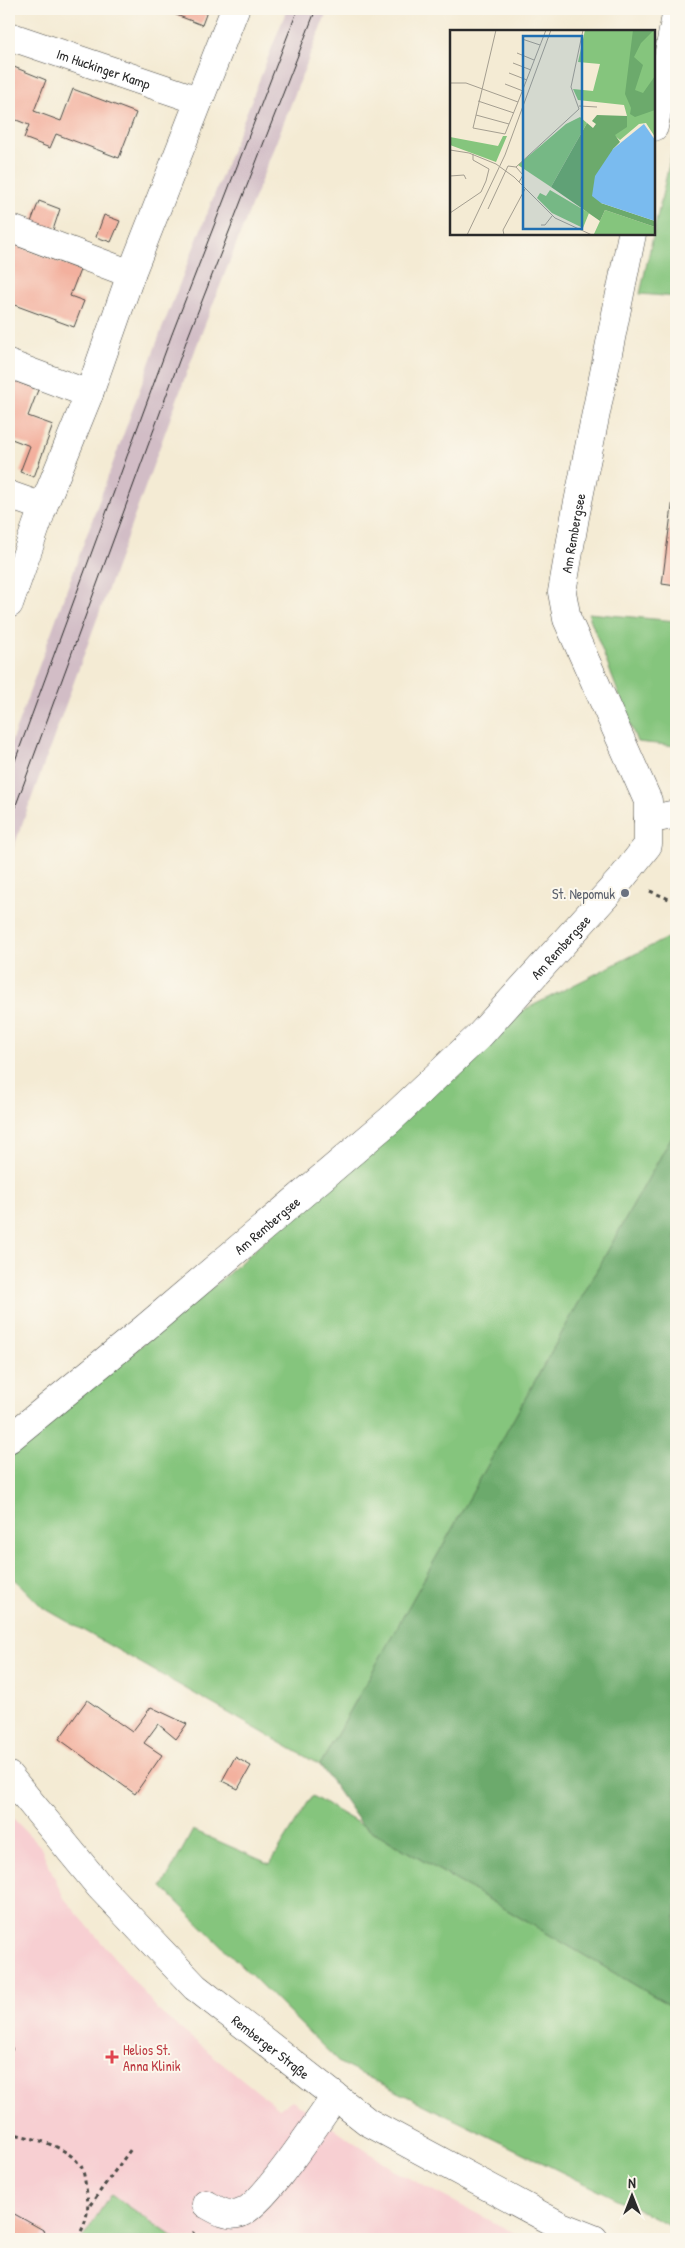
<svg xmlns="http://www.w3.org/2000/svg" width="685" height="2248" font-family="'Patrick Hand',sans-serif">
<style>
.built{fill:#f7cfd2}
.industrial{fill:#d2bdc6}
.green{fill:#85c57d;stroke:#587854}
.forest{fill:#6caa6c;stroke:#4c6a4c}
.building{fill:#f3b09e}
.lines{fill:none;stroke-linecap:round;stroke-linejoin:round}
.minor-casing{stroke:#494844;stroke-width:29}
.path{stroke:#494844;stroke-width:3;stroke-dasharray:4 4;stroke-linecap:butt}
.minor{stroke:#fff;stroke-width:28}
.tram{stroke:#2b2b2b;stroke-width:1}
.worship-dot{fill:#6b7280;stroke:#fbf7ec;stroke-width:2}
.health-dot{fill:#e0444e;stroke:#fbf7ec;stroke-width:2}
.labels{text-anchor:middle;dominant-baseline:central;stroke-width:4;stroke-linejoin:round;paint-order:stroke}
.street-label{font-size:14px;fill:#2b2b2b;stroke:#fbf7ec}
.worship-label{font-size:14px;fill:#5b616d;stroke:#fbf7ec;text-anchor:end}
.health-label{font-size:14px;fill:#be3a42;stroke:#fbf7ec;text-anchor:start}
.inset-road{fill:none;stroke:#a49e90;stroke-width:1}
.view{fill:#1f6fb2;fill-opacity:0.15;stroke:#1f6fb2;stroke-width:2.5}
.inset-edge{fill:none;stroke:#2b2b2b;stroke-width:2.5}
</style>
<rect width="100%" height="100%" fill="#fbf7ec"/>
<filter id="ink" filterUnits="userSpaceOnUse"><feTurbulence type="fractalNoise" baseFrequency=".02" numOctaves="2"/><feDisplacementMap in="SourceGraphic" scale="10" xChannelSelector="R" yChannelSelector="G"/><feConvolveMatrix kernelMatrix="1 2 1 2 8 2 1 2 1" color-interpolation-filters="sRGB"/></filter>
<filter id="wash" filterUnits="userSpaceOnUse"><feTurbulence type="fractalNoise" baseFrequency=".0096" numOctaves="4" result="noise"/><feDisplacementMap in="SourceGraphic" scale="20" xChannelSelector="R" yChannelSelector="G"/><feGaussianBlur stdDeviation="1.12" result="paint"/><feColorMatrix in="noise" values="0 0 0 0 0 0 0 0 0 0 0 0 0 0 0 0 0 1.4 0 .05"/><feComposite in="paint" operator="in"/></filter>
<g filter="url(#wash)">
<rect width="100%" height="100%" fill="#f4ebd4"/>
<polygon class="built" points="9,1814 40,1846 64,1898 161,2013 279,2109 292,2100 399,2173 526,2239 9,2239"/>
<polygon class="industrial" points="287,9 328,9 197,345 9,860 9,748 160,334"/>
<g class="green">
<polygon points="676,133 676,297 640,294"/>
<polygon points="588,613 676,621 676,746 637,742"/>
<polygon points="667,938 676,948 676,1129 320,1765 42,1607 9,1573 9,1454 228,1274 504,1020"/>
<polygon points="312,1796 676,2009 676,2228 341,2064 162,1887 193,1830 270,1864"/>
<polygon points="111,2194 176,2239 82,2239"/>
</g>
<polygon class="forest" points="676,1129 676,2009 362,1825 320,1765"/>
<g id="blocks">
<g class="building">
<polygon points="161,9 208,9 202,25"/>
<polygon points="9,65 46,80 34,111 61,121 73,89 136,113 119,158 56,134 50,148 24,138 29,125 9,117"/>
<polygon points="39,201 60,209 53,230 31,222"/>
<polygon points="104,215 120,221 111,242 96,237"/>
<polygon points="9,243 80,270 70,296 84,301 74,327 9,303"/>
<polygon points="9,379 38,390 28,416 53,425 34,477 20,472 30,446 9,438"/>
<polygon points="674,491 676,491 676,586 662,584"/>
<polygon points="87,1700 132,1732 151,1707 187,1724 176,1739 158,1724 144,1743 162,1755 135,1794 59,1739"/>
<polygon points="235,1757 251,1766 238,1789 222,1781"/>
<polygon points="9,2211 45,2231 40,2239 9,2239"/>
</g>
</g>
</g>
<g filter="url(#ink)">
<use href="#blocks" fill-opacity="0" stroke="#494844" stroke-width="1"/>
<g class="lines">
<g class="minor-casing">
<g id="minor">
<path id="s1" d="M9 36 198 100"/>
<polyline points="654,127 676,16"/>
<polyline points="9,228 131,274"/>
<polyline points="9,364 89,394"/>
<polyline points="9,495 43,507"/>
<polyline points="9,604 43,507 89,394 131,274 235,9"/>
<polyline points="648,820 676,814"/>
<path id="s2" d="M9 1439 145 1328 390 1120 480 1035 622 878 648 845V801L567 619 562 592 575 517 632 234"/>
<path id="s3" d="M9 1776 100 1887 195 1987 368 2122 561 2226 594 2239"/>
<path d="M206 2204C215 2209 227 2217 238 2214 262 2209 319 2119 335 2097"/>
</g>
</g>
<g class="path">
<polyline points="650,891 676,902"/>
<polyline points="9,2049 14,2049"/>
<path d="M9 2133C32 2138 66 2145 81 2166 84 2171 85 2182 86 2188 90 2208 87 2222 77 2239"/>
<polyline points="90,2205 131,2149"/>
<polyline points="188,2239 194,2232"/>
</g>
<use href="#minor" class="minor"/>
<g class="tram">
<polyline points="9,777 172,334 298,9"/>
<polyline points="9,824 186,342 316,9"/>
</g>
</g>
</g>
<circle class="worship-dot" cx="625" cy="893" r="5"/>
<path class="health-dot" d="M109.5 2049.5h5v5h5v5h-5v5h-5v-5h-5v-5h5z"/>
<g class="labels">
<g class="street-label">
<text stroke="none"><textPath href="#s1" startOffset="100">Im Huckinger Kamp</textPath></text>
<text stroke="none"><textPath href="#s2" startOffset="1205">Am Rembergsee</textPath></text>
<text stroke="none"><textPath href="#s2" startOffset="740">Am Rembergsee</textPath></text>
<text stroke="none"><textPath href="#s2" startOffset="335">Am Rembergsee</textPath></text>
<text stroke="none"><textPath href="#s3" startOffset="378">Remberger Straße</textPath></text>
</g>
<g class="worship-label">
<text x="615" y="893">St. Nepomuk</text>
</g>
<g class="health-label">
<text x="123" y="2049">Helios St.<tspan x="123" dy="16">Anna Klinik</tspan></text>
</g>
</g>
<g transform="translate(450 30)">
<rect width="205" height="205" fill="#f4ebd4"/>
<path d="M135 0H205V107L196 93 189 94 170 110 164 105 177 86 174 75 128 70 123 59 143 61 150 34 128 32ZM130 87 137 93 101 157 68 135 116 94ZM53 106H57L46 132 0 115V107L48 116ZM100 160 139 183 133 198 102 183 87 168 90 163 96 166ZM155 180 205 197V205L144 204Z" fill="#85c57d"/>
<path d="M183 0H204L191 13 184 27 193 35 185 60 193 63 205 46V80L185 87 180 84 181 78 175 64ZM147 85 177 86V97L165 105 170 112 163 119 151 173 205 191V197L155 180 150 191 101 157 137 93 143 98 146 94 142 91Z" fill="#6caa6c"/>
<path d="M194 94 205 110V191L151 173 142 166 145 146 163 119Z" fill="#7abbef"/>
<path class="inset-road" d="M46 0 23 98 55 104 68 72M72 9 90 15M67 23 84 30M63 33 81 40M59 43 77 50M0 53H16L68 72 96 0M55 54 73 61M28 71 64 83M129 76 147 77M26 85 59 94M0 120 19 123 46 134 64 147 105 188 142 205M66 137 129 79 121 57 133 0M66 137 73 145 69 152M0 146 14 145 16 149M38 179 58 136 66 137M0 183 31 162 36 151 39 139 23 130V124M91 195H95L102 186M17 205 55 125 101 0M54 205 53 200 75 159"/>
<path class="view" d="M73 6H132V199H73Z"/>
<rect width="205" height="205" class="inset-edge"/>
</g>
<rect width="685" height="2248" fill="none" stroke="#fbf7ec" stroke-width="30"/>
<g transform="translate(632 2196)" stroke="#fbf7ec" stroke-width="4" paint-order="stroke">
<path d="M0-4L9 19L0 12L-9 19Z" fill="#2b2b2b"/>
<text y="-8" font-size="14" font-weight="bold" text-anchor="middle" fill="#2b2b2b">N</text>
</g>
</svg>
